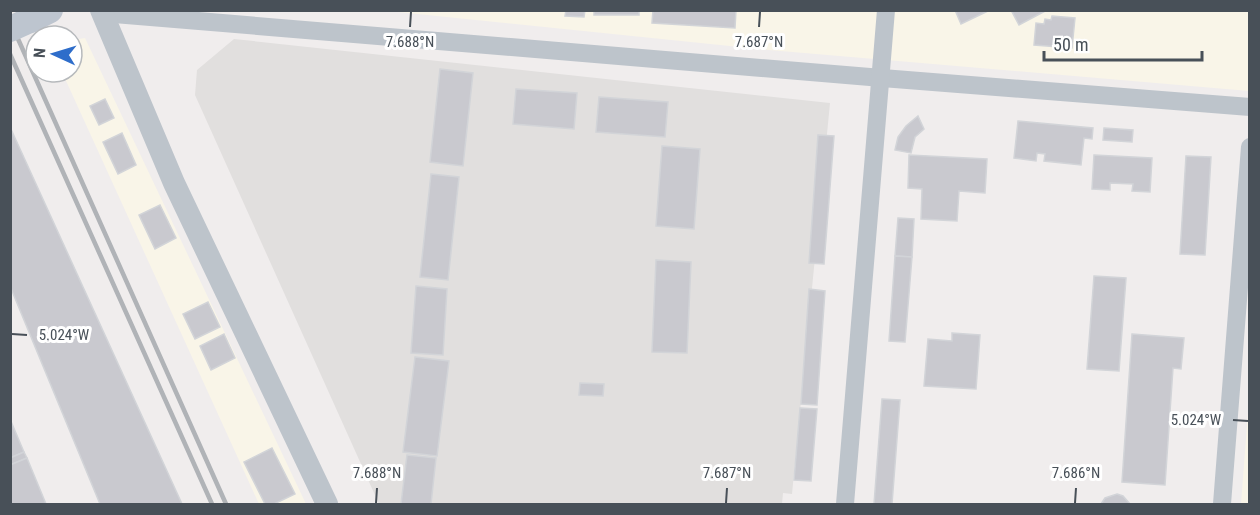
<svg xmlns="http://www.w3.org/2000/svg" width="1260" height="515" font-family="'Roboto Condensed',sans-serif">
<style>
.commercial{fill:#f9f5e8}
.education{fill:#e1dfde}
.building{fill:#c9c9cf;stroke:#d2d4d8;stroke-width:1.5}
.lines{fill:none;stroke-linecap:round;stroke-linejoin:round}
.minor{stroke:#bdc4cb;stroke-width:18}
.tertiary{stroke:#bdc4cb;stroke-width:22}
.secondary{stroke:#bdc5cf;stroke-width:26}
.rail{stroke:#b0b3b7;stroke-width:4.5}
.secondary-bridge{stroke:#bdc5cf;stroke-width:26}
.ticks{fill:none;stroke:#485058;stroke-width:2}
.ticks-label{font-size:15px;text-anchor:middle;fill:#485058;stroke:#fff;stroke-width:6;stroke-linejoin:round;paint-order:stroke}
</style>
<rect width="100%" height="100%" fill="#f0eded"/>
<g class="commercial">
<polygon points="388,11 1249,11 1249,91 769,50"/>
<polygon points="85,38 306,504 259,504 62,72 72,72 72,40"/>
<polygon points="1249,399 1249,504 1241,504"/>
</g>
<polygon class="education" points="234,39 830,103 792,494 783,493 782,504 379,504 195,95 197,70"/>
<g class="building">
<polygon points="566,10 585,10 584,17 565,16"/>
<rect x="594" y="10" width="45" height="5"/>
<polygon points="653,10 736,10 735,28 652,23"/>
<polygon points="955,10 990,10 961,24"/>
<polygon points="1011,10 1047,10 1019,25"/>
<polygon points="1052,16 1075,18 1072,48 1034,45 1036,23 1044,24 1045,19 1051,20"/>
<polygon points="440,69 473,73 463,166 430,162"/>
<polygon points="516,89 577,93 574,129 513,124"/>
<polygon points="599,97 668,102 665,137 596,132"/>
<polygon points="105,99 114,118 99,125 90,106"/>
<polygon points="918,116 924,129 915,137 911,153 895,150 898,137 906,126"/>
<polygon points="1018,121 1093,128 1092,139 1084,138 1081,165 1044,161 1045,154 1037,153 1036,161 1014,158"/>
<polygon points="10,127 182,504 100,504 10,286"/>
<polygon points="1104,128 1133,130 1132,142 1103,140"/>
<polygon points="122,133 136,165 118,174 103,142"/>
<polygon points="818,135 834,136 824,264 809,263"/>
<polygon points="662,146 700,149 694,229 656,226"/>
<polygon points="909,155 987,159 985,193 959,191 957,221 921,219 922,189 908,188"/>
<polygon points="1094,155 1152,158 1150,192 1132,191 1133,184 1110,183 1110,190 1092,189"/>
<polygon points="1186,156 1211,157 1205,255 1180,254"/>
<polygon points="431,174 459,177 448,280 420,277"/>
<polygon points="160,205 176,238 155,249 139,215"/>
<polygon points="898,218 914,219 912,257 895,256"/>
<polygon points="895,256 912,257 905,342 889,341"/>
<polygon points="656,260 691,262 687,353 652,352"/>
<polygon points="1094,276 1126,278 1119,371 1087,369"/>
<polygon points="416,286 447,289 443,355 411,353"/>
<polygon points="809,289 825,291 817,405 801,404"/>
<polygon points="208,302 220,327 195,339 183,314"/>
<polygon points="952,333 980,335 976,389 924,386 928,339 952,341"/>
<polygon points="224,334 235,358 211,370 200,346"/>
<polygon points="1132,334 1184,338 1181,369 1173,368 1165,485 1122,482"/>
<polygon points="415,357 449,361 437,456 403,452"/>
<polygon points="580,383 604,384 603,396 579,395"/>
<polygon points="882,399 900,400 892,504 874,504"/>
<polygon points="800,408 817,409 811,481 794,480"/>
<polygon points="10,419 24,452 10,458"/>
<polygon points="272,448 295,494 274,504 265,504 244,462"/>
<polygon points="24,452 27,458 10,465 10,458"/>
<polygon points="407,455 436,458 431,504 401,504"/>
<polygon points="27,458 46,504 10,504 10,465"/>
<polygon points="1117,494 1123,496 1130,504 1101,504 1105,498"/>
</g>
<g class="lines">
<g class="minor">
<polyline points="102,13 882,78 1250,107"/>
<polyline points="845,504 886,10"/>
<polyline points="1222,504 1250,147"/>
</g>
<polyline class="tertiary" points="101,10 174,183 327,504"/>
<polyline class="secondary" points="30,20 50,10"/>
<g class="rail">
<polyline points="10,21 226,504"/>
<polyline points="10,54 212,504"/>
</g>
<polyline class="secondary-bridge" points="10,29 30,20"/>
</g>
<path class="ticks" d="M410 27 411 12M759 27 760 12M12 334 27 335M1233 420 1248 421M376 503 377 488M726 503 727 488M1075 503 1076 488"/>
<g class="ticks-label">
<text x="410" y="47">7.688°N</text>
<text x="759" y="47">7.687°N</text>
<text x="64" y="340">5.024°W</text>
<text x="1196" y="425">5.024°W</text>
<text x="377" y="478">7.688°N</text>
<text x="727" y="478">7.687°N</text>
<text x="1076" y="478">7.686°N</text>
</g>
<rect width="1260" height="515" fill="none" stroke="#485058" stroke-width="24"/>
<g transform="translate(54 54) rotate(274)"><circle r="28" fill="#ffffff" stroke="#b6b9bc" stroke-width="1.5"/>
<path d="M0-4.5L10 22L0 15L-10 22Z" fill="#2e6dca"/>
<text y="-9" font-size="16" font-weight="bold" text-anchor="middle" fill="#485058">N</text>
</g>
<path d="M1044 51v9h158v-9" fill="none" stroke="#485058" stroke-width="3"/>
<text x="1053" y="51" font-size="18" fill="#485058" stroke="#ffffff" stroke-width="4.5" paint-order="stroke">50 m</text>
</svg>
